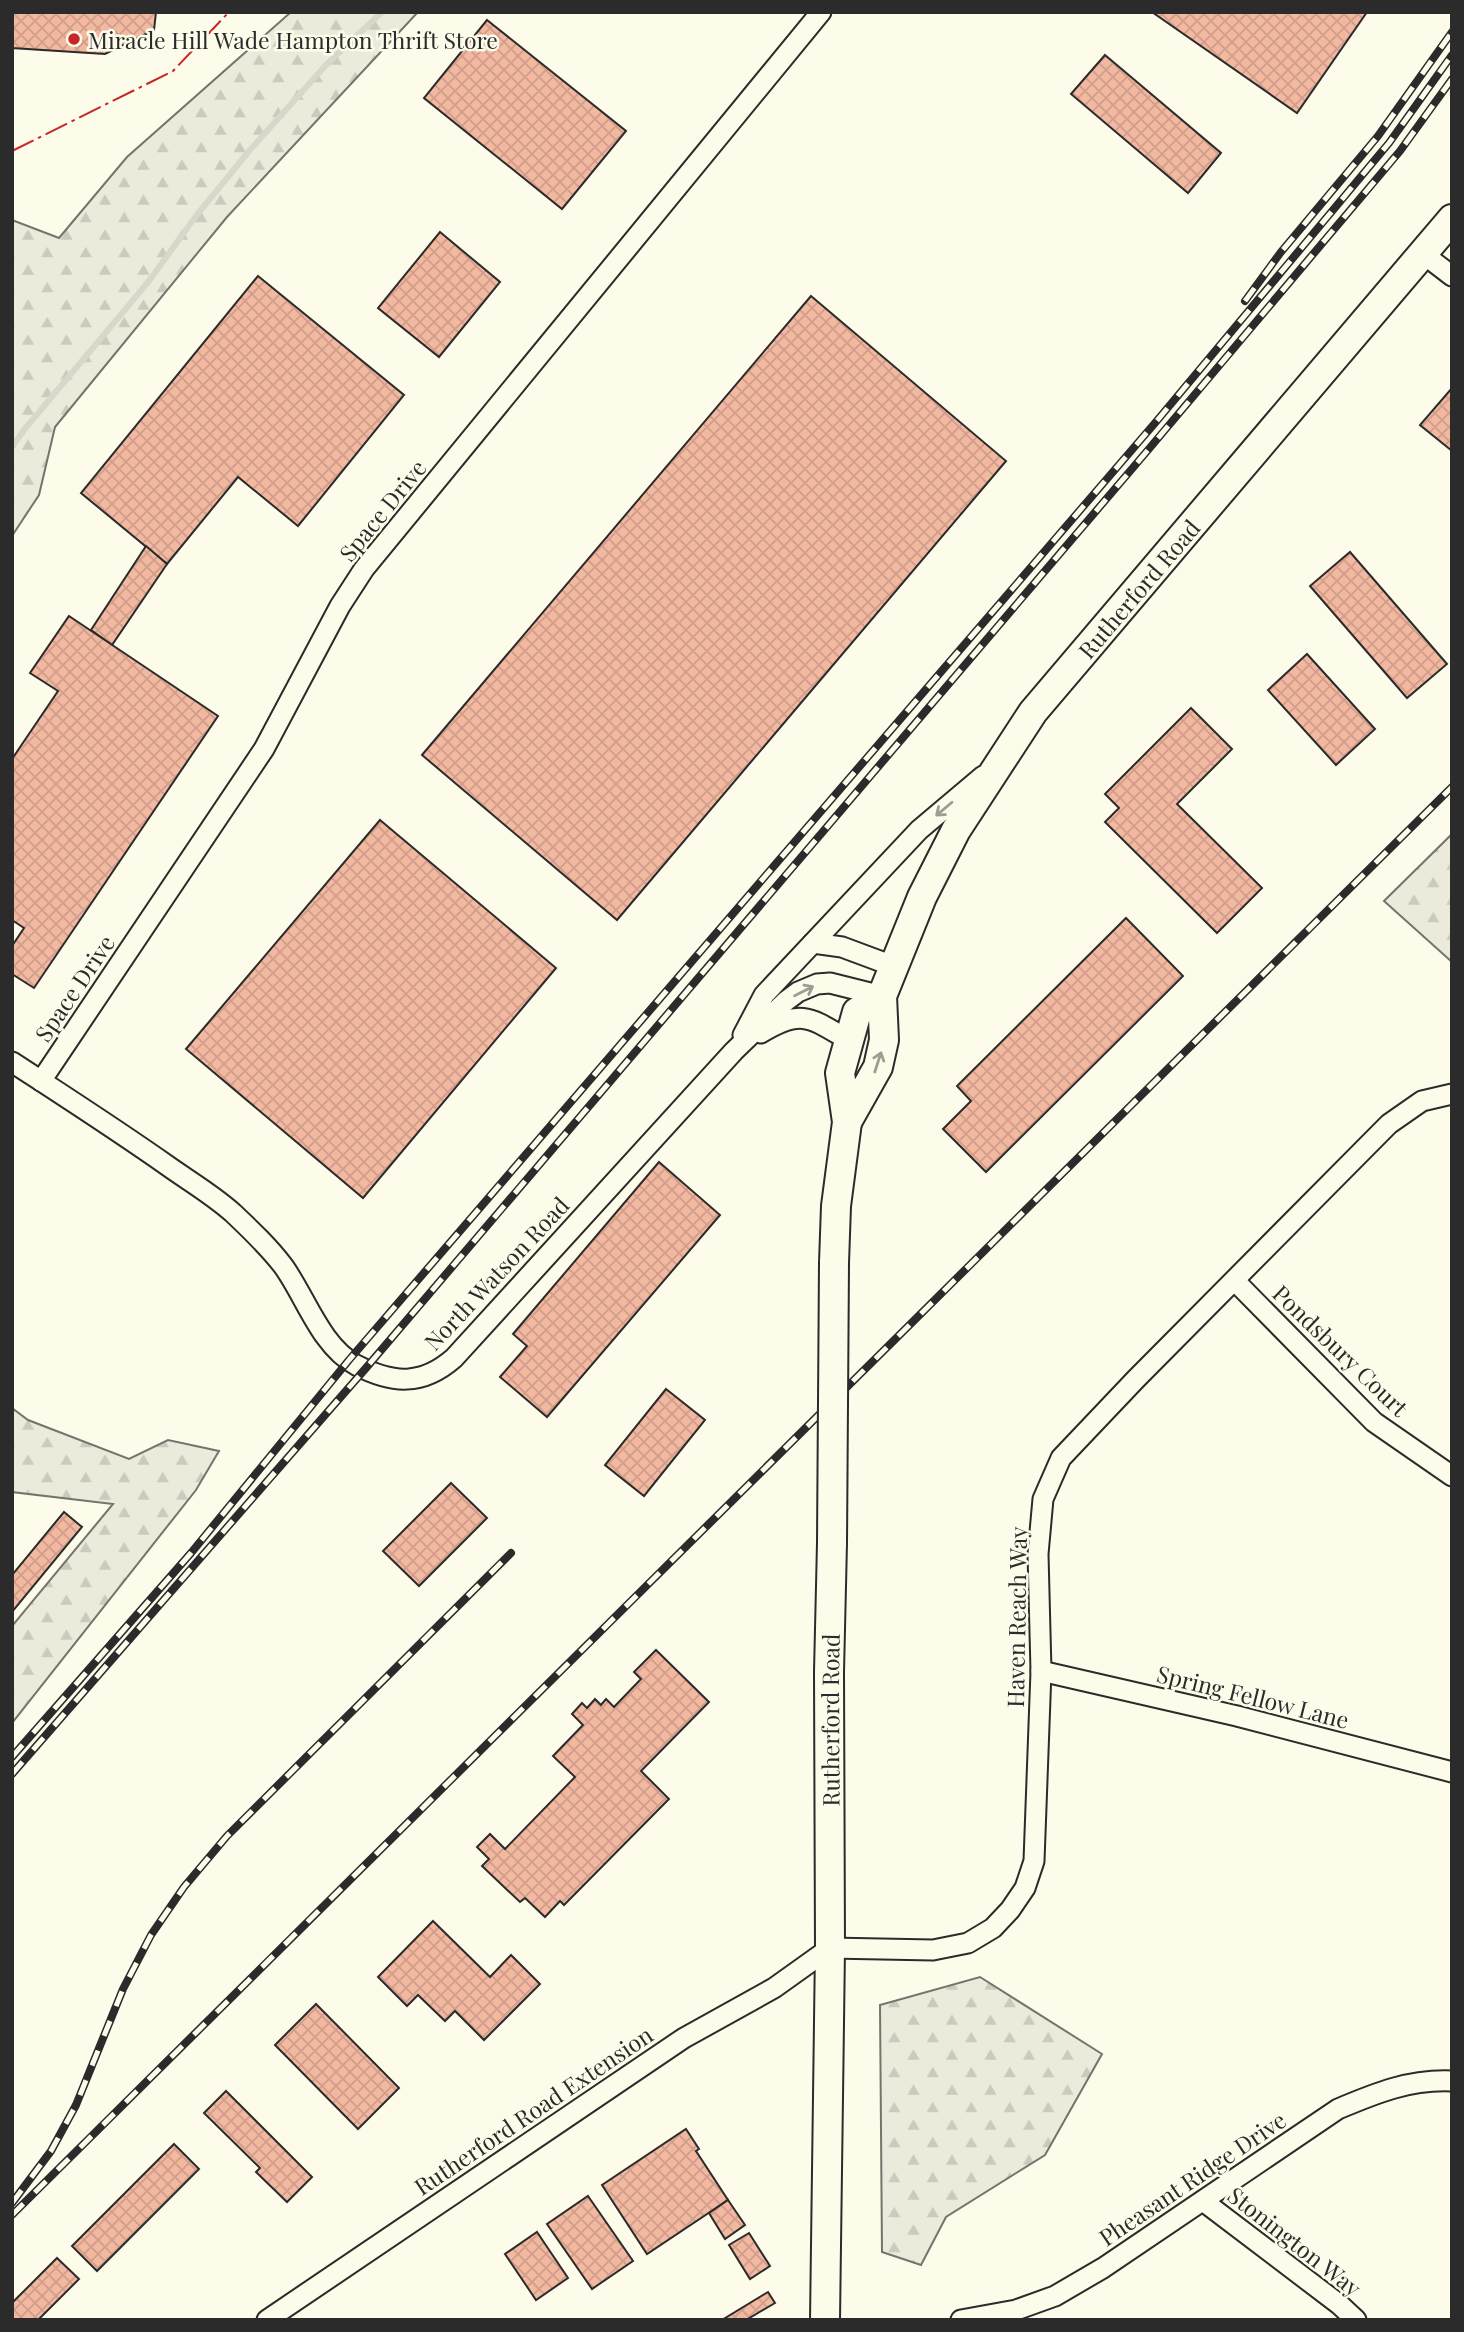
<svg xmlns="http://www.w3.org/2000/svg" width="1464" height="2332" font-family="'Playfair Display',serif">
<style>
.forest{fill:url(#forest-firs);stroke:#74746e;stroke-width:2}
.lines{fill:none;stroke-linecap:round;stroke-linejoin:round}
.stream{stroke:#d8d7c9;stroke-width:6}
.building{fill:url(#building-cross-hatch);stroke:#2b2b2b;stroke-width:2}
.street-casing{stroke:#2b2b2b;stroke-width:23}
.secondary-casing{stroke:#2b2b2b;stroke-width:32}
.street{stroke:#fdfbea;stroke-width:19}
.secondary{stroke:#fdfbea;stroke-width:28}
.rail-casing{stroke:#2b2b2b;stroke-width:8}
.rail{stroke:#fdfbea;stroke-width:5;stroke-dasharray:16;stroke-linecap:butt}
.secondary-bridge-casing{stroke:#2b2b2b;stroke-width:32;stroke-linecap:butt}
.secondary-bridge{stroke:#fdfbea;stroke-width:28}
.power{stroke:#c62828;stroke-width:2;stroke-dasharray:24 5 3.5 5;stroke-linecap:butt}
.oneway{stroke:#9e9d94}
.poi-dot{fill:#c62828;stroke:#fdfbea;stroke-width:2.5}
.labels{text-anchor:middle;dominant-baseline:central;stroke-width:5;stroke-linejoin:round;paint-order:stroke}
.poi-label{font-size:23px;fill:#2b2b2b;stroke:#fdfbea;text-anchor:start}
.street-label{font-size:23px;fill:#2b2b2b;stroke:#fdfbea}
</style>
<defs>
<pattern id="forest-firs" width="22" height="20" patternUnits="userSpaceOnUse" patternTransform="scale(1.75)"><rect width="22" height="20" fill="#ecebdb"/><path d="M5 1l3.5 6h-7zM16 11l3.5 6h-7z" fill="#cbcabc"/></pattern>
<pattern id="building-cross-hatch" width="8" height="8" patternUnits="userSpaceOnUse" patternTransform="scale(1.75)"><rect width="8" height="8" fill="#f2b8a0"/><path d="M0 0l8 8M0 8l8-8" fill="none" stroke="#d09e8a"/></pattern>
</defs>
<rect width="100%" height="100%" fill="#fdfbea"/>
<g class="forest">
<polygon points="291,12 418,12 227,217 55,427 39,495 12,536 12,220 59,238 127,157"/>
<polygon points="1452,834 1452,962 1384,901"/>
<polygon points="12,1408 28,1420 129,1459 168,1440 219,1451 196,1490 12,1723 12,1626 113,1504 12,1492"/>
<polygon points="980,1977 1102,2054 1045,2155 946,2217 921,2265 882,2252 880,2005"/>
</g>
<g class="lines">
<polyline class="stream" points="12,447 24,430 149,281 196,216 249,151 326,65 382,12"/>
</g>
<g class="building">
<polygon points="12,12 156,12 154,30 105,54 12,48"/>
<polygon points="1152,12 1367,12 1297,113"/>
<polygon points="487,20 626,131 562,209 424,98"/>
<polygon points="1105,55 1221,153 1188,193 1071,94"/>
<polygon points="440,232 500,282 439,357 378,308"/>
<polygon points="258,276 404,395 298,526 238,477 167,564 81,493"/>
<polygon points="811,296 1006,461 617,920 422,755"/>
<polygon points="1452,388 1452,451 1420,425"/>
<polygon points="146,546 167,564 112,645 91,630"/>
<polygon points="1350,552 1447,664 1407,698 1310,586"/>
<polygon points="69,616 218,716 34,988 12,974 12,946 24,928 12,920 12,759 58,691 30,673"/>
<polygon points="1307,654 1375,729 1336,765 1268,690"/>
<polygon points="1191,708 1232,749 1177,804 1262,888 1217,933 1105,822 1119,808 1105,794"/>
<polygon points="380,820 556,968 363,1198 186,1049"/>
<polygon points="1126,918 1183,976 986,1172 943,1129 971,1101 957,1086"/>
<polygon points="659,1162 720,1215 547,1417 500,1377 527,1346 513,1334"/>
<polygon points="666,1389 705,1420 644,1496 605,1465"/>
<polygon points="451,1483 487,1518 419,1586 383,1551"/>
<polygon points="64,1512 82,1527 12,1612 12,1575"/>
<polygon points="656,1650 709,1702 641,1771 669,1799 564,1905 560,1901 545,1917 525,1898 520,1902 482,1866 489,1859 477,1847 490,1834 505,1849 575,1777 553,1756 583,1725 572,1714 582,1703 587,1708 595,1699 601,1705 606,1699 614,1707 641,1679 634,1672"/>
<polygon points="433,1921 490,1977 511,1955 540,1984 484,2040 455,2011 445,2021 418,1995 407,2006 378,1977"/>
<polygon points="316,2004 399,2088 358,2129 275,2045"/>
<polygon points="226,2091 312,2177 287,2202 256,2172 260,2168 204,2113"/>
<polygon points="686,2129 699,2149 696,2151 728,2200 647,2254 602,2185"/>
<polygon points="174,2144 199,2169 97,2271 72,2246"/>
<polygon points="588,2196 633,2261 592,2289 547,2224"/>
<polygon points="728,2200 745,2225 725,2239 709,2213"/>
<polygon points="537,2232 568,2278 536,2300 505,2254"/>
<polygon points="749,2233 770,2266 750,2279 729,2245"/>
<polygon points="57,2258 79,2279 38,2320 12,2320 12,2303"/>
<polygon points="768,2292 775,2303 746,2320 722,2320"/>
</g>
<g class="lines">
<g class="street-casing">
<g id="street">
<polyline points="1422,253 1452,276"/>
<polyline points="813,943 842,947 893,966"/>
<path d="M761 1033C802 1008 811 1018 848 1040"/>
<polyline points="743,1035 764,995 919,830 983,776"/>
<path d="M12 1062C64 1096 117 1130 168 1166 189 1181 213 1195 233 1213 251 1230 269 1247 284 1267 306 1298 321 1346 356 1365 393 1384 422 1386 454 1358L734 1051 786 1001 798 992 817 984 830 983 882 996"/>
<polyline points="41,1081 264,749 340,606 364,569 821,12"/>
<polyline points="1235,1281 1374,1422 1452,1476"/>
<polyline points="1041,1671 1237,1716 1452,1772"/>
<polyline points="1203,2201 1340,2305 1356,2320"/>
<polyline points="267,2320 684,2038 774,1988 830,1948 933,1950 968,1943 993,1928 1010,1910 1025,1888 1034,1861 1041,1671 1038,1554 1043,1499 1061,1458 1136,1379 1389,1124 1422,1101 1452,1094"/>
<path d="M961 2320 1016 2310 1055 2296 1103 2268 1338 2109C1376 2093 1410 2079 1452 2081"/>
</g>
</g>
<g class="secondary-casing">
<g id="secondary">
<path id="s1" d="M847 1122 878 1067 884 1040 882 996 922 897 956 830 1033 712 1452 219"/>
<polyline points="834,1263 836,1206 847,1122 840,1073 857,1012 882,996"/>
<path id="s2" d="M825 2320 830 1948 829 1672 832 1543"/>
</g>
</g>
<use href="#street" class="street"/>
<use href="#secondary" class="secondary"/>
<g class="rail-casing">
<g id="rail">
<polyline points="1245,301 1281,252 1378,136 1452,32"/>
<polyline points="12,1757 191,1553 349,1360 1155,423 1389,143 1452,55"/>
<polyline points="12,1774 366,1368 1148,450 1400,151 1452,79"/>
<polyline points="12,2203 51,2151 76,2105 123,1989 151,1935 184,1887 227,1836 511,1553"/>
<polyline points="12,2215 1452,787"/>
</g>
</g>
<use href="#rail" class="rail"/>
<g class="secondary-bridge-casing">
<polyline id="secondary-bridge" points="832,1543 834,1263"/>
</g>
<use href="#secondary-bridge" class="secondary-bridge"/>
<polyline class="power" points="12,151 173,71 229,12"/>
</g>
<defs><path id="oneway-shaft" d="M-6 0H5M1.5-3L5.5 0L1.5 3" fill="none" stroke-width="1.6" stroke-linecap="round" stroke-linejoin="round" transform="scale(1.75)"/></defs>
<g class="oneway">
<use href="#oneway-shaft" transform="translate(944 809) rotate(140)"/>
<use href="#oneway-shaft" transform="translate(804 991) rotate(-27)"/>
<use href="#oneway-shaft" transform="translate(878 1062) rotate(-72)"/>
</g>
<circle class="poi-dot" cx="74" cy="39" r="7"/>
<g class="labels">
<g class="poi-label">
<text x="88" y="39">Miracle Hill Wade Hampton Thrift Store</text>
</g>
<g class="street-label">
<text transform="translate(382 510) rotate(-51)">Space Drive</text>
<text stroke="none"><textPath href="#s1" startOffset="620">Rutherford Road</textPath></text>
<text transform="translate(74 988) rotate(-56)">Space Drive</text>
<text transform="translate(496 1273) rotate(-47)">North Watson Road</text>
<text transform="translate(1341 1350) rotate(44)">Pondsbury Court</text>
<text transform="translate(1016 1617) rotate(-89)">Haven Reach Way</text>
<text transform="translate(1253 1696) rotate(14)">Spring Fellow Lane</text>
<text stroke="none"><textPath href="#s2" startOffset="600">Rutherford Road</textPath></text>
<text transform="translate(533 2110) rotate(-34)">Rutherford Road Extension</text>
<text transform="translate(1192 2178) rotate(-34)">Pheasant Ridge Drive</text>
<text transform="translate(1295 2241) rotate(38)">Stonington Way</text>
</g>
</g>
<rect width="1464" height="2332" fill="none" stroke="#2b2b2b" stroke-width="28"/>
</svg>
